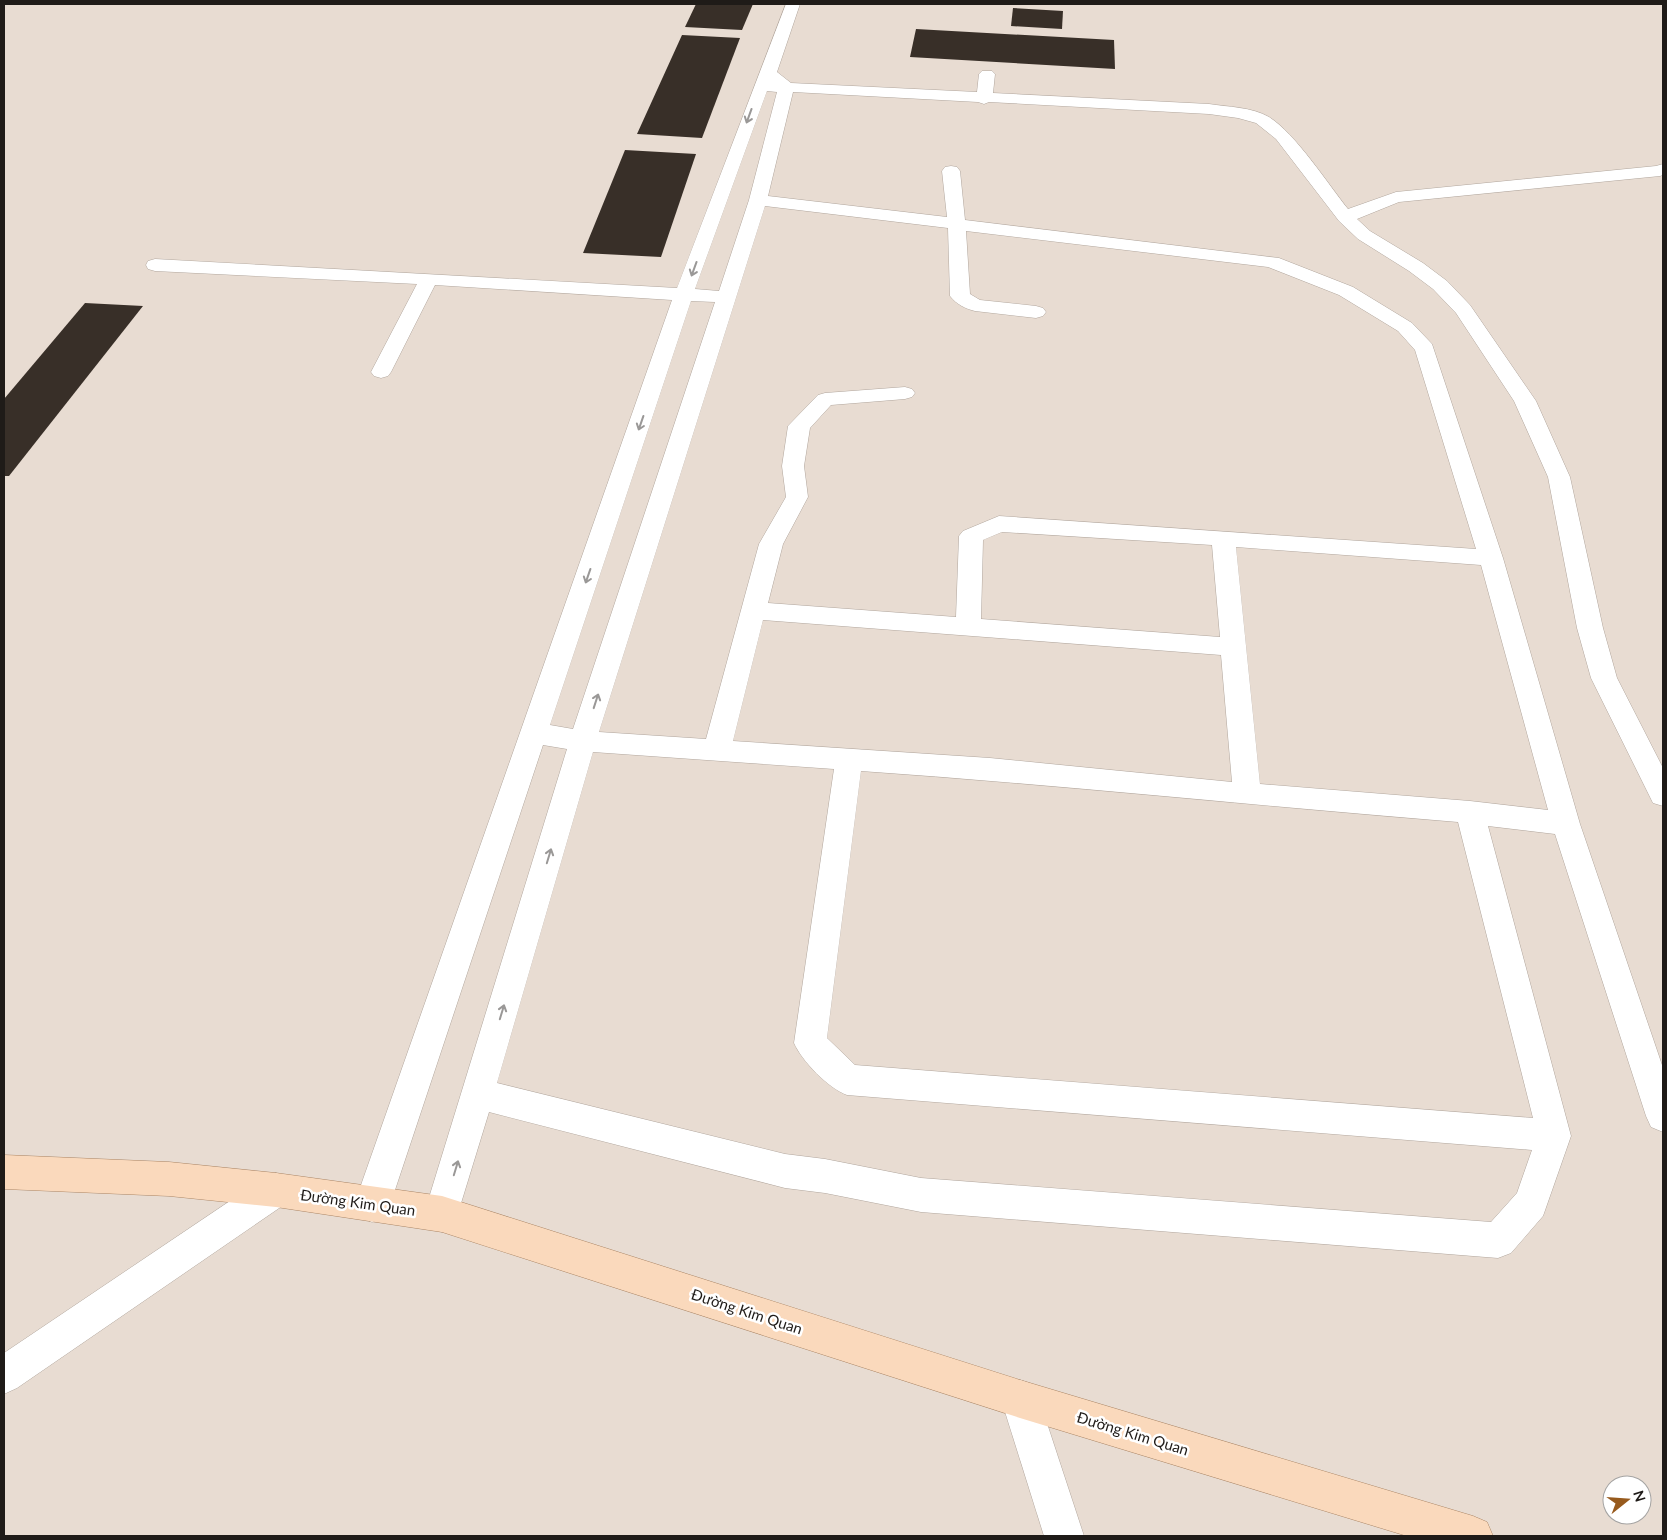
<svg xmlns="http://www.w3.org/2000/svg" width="1667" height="1540" font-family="Lato,sans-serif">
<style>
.building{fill:#382f28}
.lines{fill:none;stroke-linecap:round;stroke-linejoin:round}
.minor-casing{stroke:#b1a69d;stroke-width:1}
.major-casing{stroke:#ab8666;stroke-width:1}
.minor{fill:#fff;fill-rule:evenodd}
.major{fill:#fad9bc;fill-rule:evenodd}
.oneway{stroke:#9a9897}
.labels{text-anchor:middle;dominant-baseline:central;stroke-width:5;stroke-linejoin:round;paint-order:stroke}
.near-street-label{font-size:15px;fill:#1f1b18;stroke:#fff}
</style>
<rect width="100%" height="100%" fill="#e8dcd2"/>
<g class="building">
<polygon points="696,4 753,4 742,30 685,27"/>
<polygon points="1013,8 1063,11 1062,29 1011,26"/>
<polygon points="916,29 1114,40 1115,69 910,57"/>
<polygon points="682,35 740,38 702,138 637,134"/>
<polygon points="625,150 696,154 661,257 583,253"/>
<polygon points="85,303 143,306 9,476 4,476 4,399"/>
</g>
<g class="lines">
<g class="minor-casing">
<g id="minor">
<path d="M786 4H800L777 72 791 83 977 92 979 74 982 71H992L995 74 993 93 1209 104C1228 107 1252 107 1269 117 1295 133 1328 184 1348 209L1396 192 1656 166 1663 164V175L1660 176 1399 202 1357 219 1370 231 1423 263 1447 281 1470 305 1536 401 1570 477 1603 628 1617 678 1663 768V806L1653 803 1591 678 1577 628 1548 477 1514 401 1456 313 1433 289 1409 271 1358 239 1339 221 1276 139 1256 123 1238 118 1209 114 989 102 984 104 978 102 793 92 768 196 947 217 942 171 945 167 951 166 957 167 960 171 965 220 1279 258 1353 287 1412 323 1432 344 1503 558 1580 824 1663 1068V1132L1651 1127 1646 1116 1555 834 1488 826 1571 1136 1543 1216 1511 1253 1498 1258 921 1212 825 1193 785 1188 489 1112 454 1226 442 1232 430 1226 424 1214 567 749 543 745 390 1205 384 1217 372 1222 360 1217 354 1205 672 300 435 285 391 372 388 376 381 378 374 376 371 372 417 284 155 271 148 269 146 265 148 261 155 259 677 288ZM767 91 777 92 749 200 719 291 695 289ZM765 206 948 228 950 296C956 304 966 309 975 311L1036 318 1043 316 1046 312 1043 308 1036 306 980 300 970 294 966 231 1268 267 1339 295 1398 331 1415 350 1476 549 999 516 963 531 959 536 956 617 768 603 783 544 808 497 804 466 810 428 831 405 905 399 912 397 915 393 912 389 905 387 825 393 818 395 788 426 782 466 786 497 759 544 706 739 599 732ZM691 301 715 302 573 729 550 725ZM1002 532 1212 545 1220 637 981 619 983 540ZM1236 547 1481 565 1548 810 1470 801 1260 784ZM763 620 1221 655 1232 782 990 758 733 741ZM593 752 834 769 794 1043C802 1061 828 1088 847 1095L1532 1150 1517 1193 1491 1222 921 1178 825 1159 785 1154 497 1083ZM861 771C1061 785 1259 806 1458 822L1533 1118 855 1065 827 1038Z"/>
<polygon points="276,1173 288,1178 293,1190 288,1202 17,1388 4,1394 4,1353 264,1178"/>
<polygon points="1020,1380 1034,1385 1039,1399 1084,1536 1044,1536 1001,1399 1006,1385"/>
</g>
</g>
<g class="major-casing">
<polygon id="major" points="4,1155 169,1162 276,1173 442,1196 1020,1380 1473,1516 1487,1522 1493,1536 1407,1536 1020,1418 442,1232 276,1207 169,1196 4,1189"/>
</g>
<use href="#minor" class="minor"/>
<use href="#major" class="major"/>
</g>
<defs><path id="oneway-shaft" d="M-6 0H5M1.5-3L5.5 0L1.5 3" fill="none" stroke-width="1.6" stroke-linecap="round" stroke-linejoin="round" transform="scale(1.25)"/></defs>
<g class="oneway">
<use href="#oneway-shaft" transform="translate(749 116) rotate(110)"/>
<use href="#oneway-shaft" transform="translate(694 269) rotate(110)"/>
<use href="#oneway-shaft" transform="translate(641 423) rotate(109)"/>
<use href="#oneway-shaft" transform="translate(588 576) rotate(109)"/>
<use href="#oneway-shaft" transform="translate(596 701) rotate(-72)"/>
<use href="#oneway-shaft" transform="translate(549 856) rotate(-73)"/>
<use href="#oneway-shaft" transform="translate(502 1012) rotate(-73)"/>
<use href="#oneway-shaft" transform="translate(456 1168) rotate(-73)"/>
</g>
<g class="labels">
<g class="near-street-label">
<text transform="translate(358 1202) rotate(8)">Đường Kim Quan</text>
<text transform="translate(747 1311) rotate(18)">Đường Kim Quan</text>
<text transform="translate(1133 1433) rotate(17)">Đường Kim Quan</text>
</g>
</g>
<rect width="1667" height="1540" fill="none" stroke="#1f1b18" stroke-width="10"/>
<g transform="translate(1627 1500) rotate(73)"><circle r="24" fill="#ffffff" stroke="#a5a4a3"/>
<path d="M0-4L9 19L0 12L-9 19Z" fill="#975a1d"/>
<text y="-8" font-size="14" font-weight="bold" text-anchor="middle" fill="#1f1b18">N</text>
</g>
</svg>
